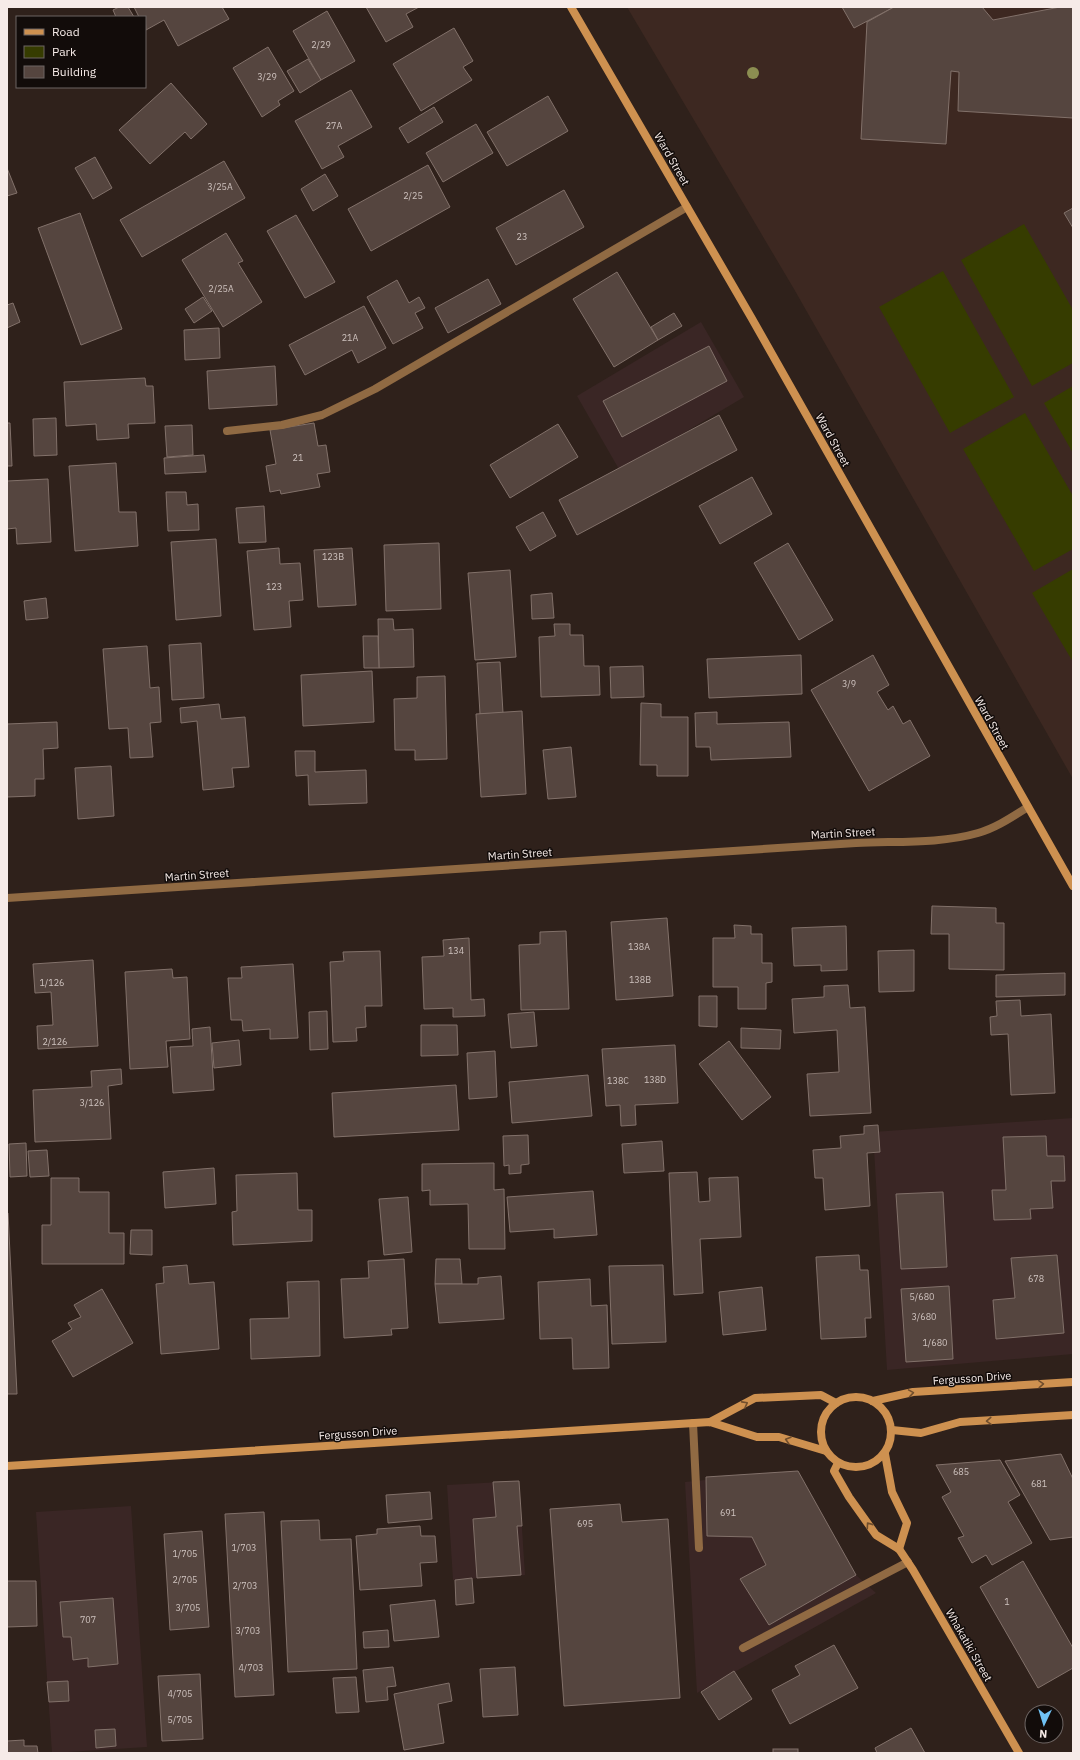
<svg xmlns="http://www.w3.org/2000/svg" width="1080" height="1760" font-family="'IBM Plex Sans',sans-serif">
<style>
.commercial{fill:#3a2625}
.built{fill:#3d2821}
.green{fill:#363c00}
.building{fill:#55453f;stroke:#82716a}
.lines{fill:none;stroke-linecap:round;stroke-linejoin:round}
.lane{stroke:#906a43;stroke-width:8}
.street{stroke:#906a43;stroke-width:8}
.secondary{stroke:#ce9150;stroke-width:8}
.tree{fill:#8c8e51}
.oneway{stroke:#704e2d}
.labels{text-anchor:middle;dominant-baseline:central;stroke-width:3;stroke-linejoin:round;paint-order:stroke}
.number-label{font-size:9px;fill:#cec2be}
.street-label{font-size:11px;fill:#f6ebe8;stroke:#120c0a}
</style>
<rect width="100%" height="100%" fill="#2f211b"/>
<g class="commercial">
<polygon points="701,322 744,397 620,471 577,396"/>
<polygon points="1073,1118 1073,1354 887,1370 873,1132"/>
<polygon points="798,1471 856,1575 876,1593 697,1693 685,1482"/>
<polygon points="519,1481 525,1575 453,1580 447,1485"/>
<polygon points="131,1506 147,1747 52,1753 36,1512"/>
</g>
<polygon class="built" points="627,7 1073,7 1073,779 794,289"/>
<g class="green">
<polygon points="1024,224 1073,310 1073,363 1032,386 961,260"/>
<polygon points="943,271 1014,397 950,433 879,307"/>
<polygon points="1073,386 1073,453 1044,403"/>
<polygon points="1025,413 1073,496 1073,549 1034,571 963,449"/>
<polygon points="1073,569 1073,662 1032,593"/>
</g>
<g class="building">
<polygon points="119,7 128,7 134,17 116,17 113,10"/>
<polygon points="134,7 222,7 229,19 178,46 164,20 146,30 145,17 139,17"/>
<polygon points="366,7 419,7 406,14 413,27 386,42"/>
<polygon points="842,7 894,7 854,28"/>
<polygon points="894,7 982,7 993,20 1060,7 1073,7 1073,118 958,111 959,72 951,71 946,144 861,139 867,22"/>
<polygon points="327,11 355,61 321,80 293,31"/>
<polygon points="454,28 473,61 463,67 472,80 421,111 393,64"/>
<polygon points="268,47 294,91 278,101 280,105 262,117 233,68"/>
<polygon points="308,59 321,80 300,93 287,71"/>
<polygon points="171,83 207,124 191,139 185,132 150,164 119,130"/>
<polygon points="351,90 372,127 338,146 344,157 322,169 295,121"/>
<polygon points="548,96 568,131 507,166 487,132"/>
<polygon points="434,107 443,122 408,143 399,128"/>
<polygon points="476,124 493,153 443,182 426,153"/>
<polygon points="95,157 112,188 93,199 75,168"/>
<polygon points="224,161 245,198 142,257 120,220"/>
<polygon points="428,165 450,207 371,251 348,209"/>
<polygon points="7,168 17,193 7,196"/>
<polygon points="325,174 338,196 313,211 301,189"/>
<polygon points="564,190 584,227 516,265 496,228"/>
<polygon points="1073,208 1073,228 1064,213"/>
<polygon points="80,213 122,329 81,345 38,228"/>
<polygon points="296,215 335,282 305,298 267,231"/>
<polygon points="226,233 243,261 238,263 262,302 223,327 182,260"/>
<polygon points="617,272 658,340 614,367 573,299"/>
<polygon points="488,279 501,304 448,333 435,308"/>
<polygon points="397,280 409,303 419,297 425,308 415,313 423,328 393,344 367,297"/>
<polygon points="203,297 212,311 194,323 185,309"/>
<polygon points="13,303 20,322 7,328 7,305"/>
<polygon points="364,306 386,348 358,363 352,350 305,375 289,345"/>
<polygon points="674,313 682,326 658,340 651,327"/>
<polygon points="219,328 220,358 185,360 184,330"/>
<polygon points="709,346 727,381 622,437 603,401"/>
<polygon points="275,366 277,405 209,409 207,371"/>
<polygon points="145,378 146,386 153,386 155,423 128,424 129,438 97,440 96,424 66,426 64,382"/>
<polygon points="719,415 737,450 577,535 559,500"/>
<polygon points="56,418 57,455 34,456 33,419"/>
<polygon points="7,423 10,423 12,466 7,466"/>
<polygon points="314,423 318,446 326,445 330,472 317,474 320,487 281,494 280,490 270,492 266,466 276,464 270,430"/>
<polygon points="558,424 578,457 510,498 490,465"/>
<polygon points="192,425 193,455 167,457 165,426"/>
<polygon points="204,455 206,472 165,474 164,458"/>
<polygon points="116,463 119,512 136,512 138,546 75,551 69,466"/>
<polygon points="752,477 772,514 720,544 699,506"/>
<polygon points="48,479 51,542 17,544 16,528 7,529 7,481"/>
<polygon points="166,492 186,492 187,505 198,504 199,530 168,531"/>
<polygon points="264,506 266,542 239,543 236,508"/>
<polygon points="543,512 556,536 530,551 516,527"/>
<polygon points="216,539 221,616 176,620 171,542"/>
<polygon points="439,543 441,609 386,611 384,545"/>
<polygon points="788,543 833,620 799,640 754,563"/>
<polygon points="279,548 280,564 300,563 303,600 289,601 291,627 254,630 247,551"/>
<polygon points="352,548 356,605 318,607 314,550"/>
<polygon points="510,570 516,657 475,660 468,573"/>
<polygon points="552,593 554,618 532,619 531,595"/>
<polygon points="46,598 48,618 26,620 24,601"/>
<polygon points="378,619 393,619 394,630 413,629 414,667 379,668"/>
<polygon points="554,624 570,624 570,635 583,635 584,666 599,666 600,695 541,697 539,637 555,636"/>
<polygon points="363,636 378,636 379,668 364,668"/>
<polygon points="201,643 204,698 172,700 169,645"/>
<polygon points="147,646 150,688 159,687 161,722 150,723 153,757 130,758 128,728 109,729 103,649"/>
<polygon points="801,655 802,694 709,698 707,659"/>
<polygon points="873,655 889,685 877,692 888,710 893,706 903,724 910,720 930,756 869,791 811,690"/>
<polygon points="500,662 503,713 480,714 477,663"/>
<polygon points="643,666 644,697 611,698 610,667"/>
<polygon points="372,671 374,722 303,726 301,675"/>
<polygon points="445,676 447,759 415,760 415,750 395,750 394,699 417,698 417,677"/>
<polygon points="641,703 661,704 661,717 688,717 688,776 657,776 657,765 640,765"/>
<polygon points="219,704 221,719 245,717 249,767 232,768 234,787 203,790 197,721 181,723 180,708"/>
<polygon points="522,711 526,794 481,797 476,714"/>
<polygon points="717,712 717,724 789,722 791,757 711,760 710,747 696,747 695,713"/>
<polygon points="57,722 58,748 43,749 44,779 35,779 35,796 7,797 7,724"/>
<polygon points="571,747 576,797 548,799 543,750"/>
<polygon points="295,751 315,751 315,772 366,770 367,803 309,805 308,775 296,776"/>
<polygon points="111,766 114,816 78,819 75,768"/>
<polygon points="932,906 996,908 996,923 1004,923 1004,970 949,969 949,934 931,934"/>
<polygon points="667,918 673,996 616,1000 611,922"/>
<polygon points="734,925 751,926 751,934 762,934 762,963 772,963 772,982 766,983 766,1009 738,1009 738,987 713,987 713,938 735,938"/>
<polygon points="846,926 847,970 821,971 821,965 794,966 792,928"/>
<polygon points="566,931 569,1009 521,1010 519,945 540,944 540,932"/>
<polygon points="469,938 471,1000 484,999 485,1016 453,1017 453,1008 424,1009 422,957 444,956 443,940"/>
<polygon points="914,950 914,991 879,992 878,951"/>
<polygon points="380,951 382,1006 365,1006 366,1027 356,1028 357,1041 333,1042 330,962 344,961 343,952"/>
<polygon points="93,960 98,1046 38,1049 37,1026 53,1025 51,992 35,993 33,964"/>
<polygon points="293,964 298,1038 270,1039 270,1029 243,1031 242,1020 231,1020 228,978 242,978 241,967"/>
<polygon points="172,969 173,978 187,977 190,1039 166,1041 168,1067 130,1069 125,972"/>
<polygon points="1065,973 1065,995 996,997 996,975"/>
<polygon points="848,985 850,1008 865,1007 871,1113 810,1116 807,1074 839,1072 837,1030 794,1033 792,999 824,997 824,986"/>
<polygon points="699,996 717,996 717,1027 699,1026"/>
<polygon points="1020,1000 1021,1016 1051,1014 1055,1093 1011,1095 1008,1034 991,1035 990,1017 997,1016 996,1001"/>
<polygon points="327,1011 328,1049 310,1050 309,1012"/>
<polygon points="534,1012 537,1046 511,1048 508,1014"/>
<polygon points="421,1025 457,1025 458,1055 421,1056"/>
<polygon points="210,1027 214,1090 173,1093 170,1047 193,1046 192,1029"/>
<polygon points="741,1028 781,1030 780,1049 741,1048"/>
<polygon points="239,1040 241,1065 214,1068 212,1043"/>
<polygon points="729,1041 771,1097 742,1120 699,1064"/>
<polygon points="675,1045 678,1103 635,1105 636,1125 621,1126 620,1105 606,1106 602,1049"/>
<polygon points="495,1051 497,1097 469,1099 467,1053"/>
<polygon points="121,1069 122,1084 108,1086 111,1139 35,1142 33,1090 92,1087 91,1071"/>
<polygon points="588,1075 592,1116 512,1123 509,1082"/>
<polygon points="456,1085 459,1130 334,1137 332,1093"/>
<polygon points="878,1125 880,1152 867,1153 870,1206 825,1210 823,1178 815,1178 813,1150 841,1148 840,1136 864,1134 864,1126"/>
<polygon points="528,1135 529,1164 521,1165 521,1173 509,1174 509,1165 504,1166 503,1136"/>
<polygon points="1046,1136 1047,1156 1064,1156 1065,1181 1051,1181 1053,1208 1030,1209 1031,1219 994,1220 992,1190 1006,1190 1003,1137"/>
<polygon points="662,1141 664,1171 624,1173 622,1144"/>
<polygon points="26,1143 27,1176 10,1177 9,1144"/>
<polygon points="47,1150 49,1176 30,1177 28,1151"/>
<polygon points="494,1163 494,1190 504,1189 505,1249 469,1249 468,1204 430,1205 430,1190 422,1191 422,1164"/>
<polygon points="214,1168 216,1204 165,1208 163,1172"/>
<polygon points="697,1172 699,1202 710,1201 709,1178 738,1177 741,1237 700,1239 703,1293 674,1295 669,1173"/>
<polygon points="297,1173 298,1210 312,1210 312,1241 233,1245 232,1212 237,1211 236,1175"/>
<polygon points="51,1178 79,1178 79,1192 109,1192 109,1233 124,1233 124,1264 42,1264 42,1225 51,1225"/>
<polygon points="593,1191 597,1235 554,1238 554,1229 510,1232 507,1197"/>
<polygon points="943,1192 947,1267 901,1269 896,1194"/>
<polygon points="408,1197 412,1252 384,1255 379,1199"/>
<polygon points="7,1213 8,1213 17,1394 7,1394"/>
<polygon points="131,1230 152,1230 152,1255 130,1254"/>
<polygon points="859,1255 860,1270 868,1270 871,1318 865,1318 866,1337 821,1339 816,1257"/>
<polygon points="1057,1255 1064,1333 996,1339 993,1300 1015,1298 1011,1258"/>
<polygon points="404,1259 408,1328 391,1329 392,1335 344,1338 341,1279 369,1278 368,1261"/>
<polygon points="436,1259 460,1259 462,1284 435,1284"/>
<polygon points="187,1265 189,1284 214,1282 219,1349 161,1354 156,1284 164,1283 163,1267"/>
<polygon points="663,1265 666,1342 612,1344 609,1266"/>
<polygon points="501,1276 504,1319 439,1323 435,1284 478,1284 478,1278"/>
<polygon points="590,1279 591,1306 607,1305 609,1368 573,1369 572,1338 540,1339 538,1282"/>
<polygon points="319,1281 320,1356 251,1359 250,1319 289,1318 287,1282"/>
<polygon points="949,1286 953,1359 906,1362 901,1289"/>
<polygon points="762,1287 766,1330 723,1335 719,1292"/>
<polygon points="102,1289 133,1343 73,1377 52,1341 72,1329 68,1323 81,1317 74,1305"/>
<polygon points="1061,1454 1073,1479 1073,1537 1050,1540 1005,1461"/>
<polygon points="1000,1460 1020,1495 1008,1502 1032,1543 992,1565 986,1555 972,1563 958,1538 964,1536 942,1497 951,1492 936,1465"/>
<polygon points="798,1471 856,1575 769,1625 740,1579 766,1565 752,1537 707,1536 706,1477"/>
<polygon points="519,1481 522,1526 517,1526 521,1575 477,1578 473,1519 496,1517 493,1482"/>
<polygon points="430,1492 432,1519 388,1523 386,1495"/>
<polygon points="620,1504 622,1522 668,1519 680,1698 564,1706 550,1509"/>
<polygon points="264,1512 274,1695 235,1697 225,1514"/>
<polygon points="319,1520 320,1540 351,1539 357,1669 288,1672 281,1521"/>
<polygon points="420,1526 421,1536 435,1536 437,1562 420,1563 422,1586 360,1590 356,1536 377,1534 377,1529"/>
<polygon points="202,1531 209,1627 170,1630 164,1534"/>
<polygon points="1023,1561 1073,1648 1073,1668 1038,1688 980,1587"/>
<polygon points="472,1578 474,1603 456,1605 455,1580"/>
<polygon points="7,1581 36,1581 37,1626 7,1627"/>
<polygon points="113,1598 118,1664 88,1667 88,1658 73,1660 71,1637 63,1637 60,1602"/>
<polygon points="435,1600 439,1637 394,1641 390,1605"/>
<polygon points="388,1630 389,1647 364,1648 363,1632"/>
<polygon points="834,1645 858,1688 790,1724 772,1690 800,1675 795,1666"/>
<polygon points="393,1667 396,1686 387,1687 388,1700 366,1702 363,1670"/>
<polygon points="515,1667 518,1715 483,1717 480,1669"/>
<polygon points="734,1671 752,1699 719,1720 701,1692"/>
<polygon points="200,1674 203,1739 162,1741 158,1676"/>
<polygon points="356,1677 359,1712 336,1713 333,1678"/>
<polygon points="68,1681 69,1701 49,1702 47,1682"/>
<polygon points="449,1683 452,1701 438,1704 444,1743 404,1750 394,1694"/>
<polygon points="911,1728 925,1753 877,1753 875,1748"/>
<polygon points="115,1729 116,1746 96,1748 95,1730"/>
<polygon points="24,1740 24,1746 37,1746 38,1753 7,1753 7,1741"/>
<rect x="773" y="1749" width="25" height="4"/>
</g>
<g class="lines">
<g class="lane">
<polyline points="693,1423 699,1548"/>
<polyline points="743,1648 908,1562"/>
</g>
<g class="street">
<polyline points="227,431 282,425 322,415 375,389 687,207"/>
<path d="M7 898 856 843C896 841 940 844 978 833 996 828 1012 817 1028 807"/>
</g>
<g class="secondary">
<polyline points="571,7 751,317 1073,886"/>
<circle cx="856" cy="1432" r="35"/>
<polyline points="873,1401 913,1392 1073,1382"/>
<polyline points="710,1422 755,1398 821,1395 836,1403"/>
<polyline points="892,1430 921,1433 960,1422 1073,1415"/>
<polyline points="885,1454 892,1492 907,1523 899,1549"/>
<polyline points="838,1463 834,1471 849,1497 876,1535 899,1549 913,1570 1019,1753"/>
<polyline points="7,1466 710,1422 757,1437 779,1437 826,1451"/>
</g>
</g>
<circle class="tree" cx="753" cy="73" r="6"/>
<defs><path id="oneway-chevron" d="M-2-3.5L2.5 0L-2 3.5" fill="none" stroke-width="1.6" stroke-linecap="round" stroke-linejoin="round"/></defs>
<g class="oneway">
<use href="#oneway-chevron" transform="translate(1041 1384) rotate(-4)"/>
<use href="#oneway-chevron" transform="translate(911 1393) rotate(-9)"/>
<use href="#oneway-chevron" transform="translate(745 1404) rotate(-28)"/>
<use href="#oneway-chevron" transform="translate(989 1421) rotate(177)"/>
<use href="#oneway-chevron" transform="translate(788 1440) rotate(-164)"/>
<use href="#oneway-chevron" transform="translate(869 1525) rotate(-125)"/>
</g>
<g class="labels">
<g class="number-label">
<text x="321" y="44">2/29</text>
<text x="267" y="76">3/29</text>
<text x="334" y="125">27A</text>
<text x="220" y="186">3/25A</text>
<text x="413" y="195">2/25</text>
<text x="522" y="236">23</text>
<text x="221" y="288">2/25A</text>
<text x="350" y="337">21A</text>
<text x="298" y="457">21</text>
<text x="333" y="556">123B</text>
<text x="274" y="586">123</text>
<text x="849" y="683">3/9</text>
<text x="639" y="946">138A</text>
<text x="456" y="950">134</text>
<text x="640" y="979">138B</text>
<text x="52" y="982">1/126</text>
<text x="55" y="1041">2/126</text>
<text x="655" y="1079">138D</text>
<text x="618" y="1080">138C</text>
<text x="92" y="1102">3/126</text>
<text x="1036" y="1278">678</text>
<text x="922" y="1296">5/680</text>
<text x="924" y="1316">3/680</text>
<text x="935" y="1342">1/680</text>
<text x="961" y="1471">685</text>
<text x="1039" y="1483">681</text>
<text x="728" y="1512">691</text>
<text x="585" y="1523">695</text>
<text x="244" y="1547">1/703</text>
<text x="185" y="1553">1/705</text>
<text x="185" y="1579">2/705</text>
<text x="245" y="1585">2/703</text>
<text x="1007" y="1601">1</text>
<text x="188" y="1607">3/705</text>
<text x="88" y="1619">707</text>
<text x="248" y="1630">3/703</text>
<text x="251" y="1667">4/703</text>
<text x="180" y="1693">4/705</text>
<text x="180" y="1719">5/705</text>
</g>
<g class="street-label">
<text transform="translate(672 159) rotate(60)">Ward Street</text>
<text transform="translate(833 440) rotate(61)">Ward Street</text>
<text transform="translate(992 723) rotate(61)">Ward Street</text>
<text transform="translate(843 833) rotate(-3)">Martin Street</text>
<text transform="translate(520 854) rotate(-4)">Martin Street</text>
<text transform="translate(197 875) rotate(-4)">Martin Street</text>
<text transform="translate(972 1378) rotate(-4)">Fergusson Drive</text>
<text transform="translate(358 1433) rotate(-4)">Fergusson Drive</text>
<text transform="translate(969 1645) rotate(60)">Whakatiki Street</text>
</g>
</g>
<rect width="1080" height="1760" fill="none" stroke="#f6ebe8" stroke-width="16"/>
<rect x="16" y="16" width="130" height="72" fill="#120c0a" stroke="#6d6563"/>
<rect x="24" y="29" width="20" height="6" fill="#ce9150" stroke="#6d6563"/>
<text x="52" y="36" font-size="12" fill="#f6ebe8">Road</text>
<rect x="24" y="46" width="20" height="12" fill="#363c00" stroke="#6d6563"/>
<text x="52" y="56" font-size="12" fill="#f6ebe8">Park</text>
<rect x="24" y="66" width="20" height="12" fill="#55453f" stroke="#6d6563"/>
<text x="52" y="76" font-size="12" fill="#f6ebe8">Building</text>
<g transform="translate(1044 1724) rotate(184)"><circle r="19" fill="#120c0a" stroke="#6d6563"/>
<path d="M0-3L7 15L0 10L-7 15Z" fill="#70c2f4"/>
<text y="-6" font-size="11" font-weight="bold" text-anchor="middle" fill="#f6ebe8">N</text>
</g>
</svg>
